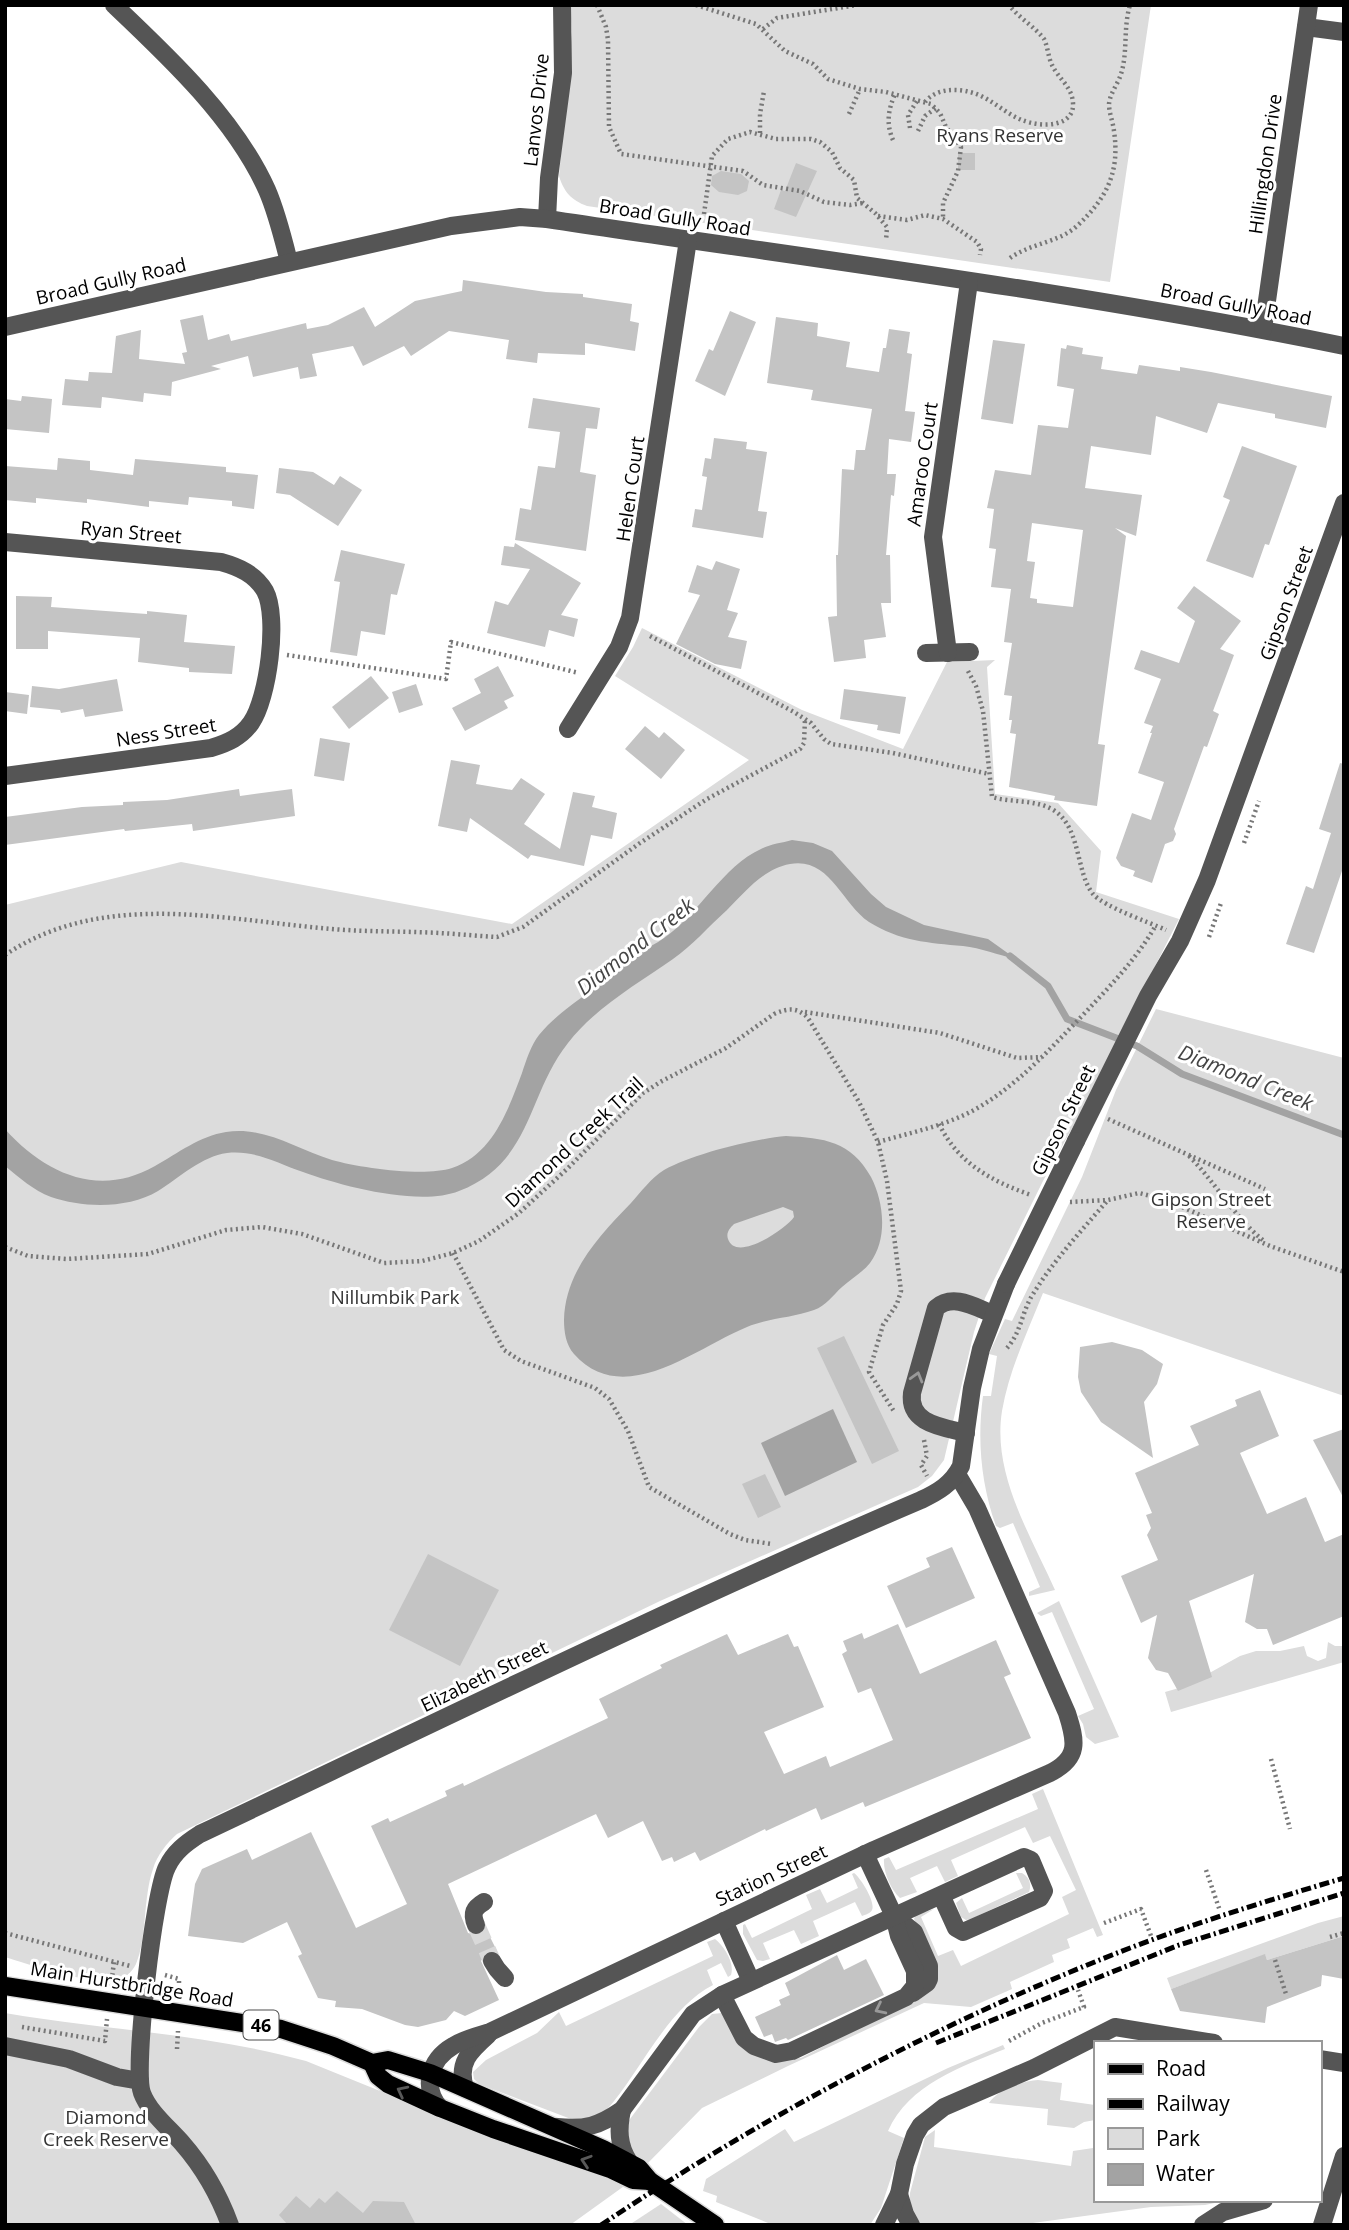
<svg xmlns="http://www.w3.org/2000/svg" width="1349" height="2230" font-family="'Open Sans',sans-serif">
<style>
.green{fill:#dcdcdc}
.water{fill:#a3a3a3;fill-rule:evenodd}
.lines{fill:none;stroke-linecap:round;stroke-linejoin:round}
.stream{stroke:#a3a3a3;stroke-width:7}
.building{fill:#c4c4c4;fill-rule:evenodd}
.minor-tunnel{stroke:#d9d9d9;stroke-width:18;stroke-dasharray:18 9;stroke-linecap:butt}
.major-casing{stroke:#dbdbdb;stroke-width:21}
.path{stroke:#777;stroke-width:4.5;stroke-dasharray:2 3.5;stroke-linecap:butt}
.minor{stroke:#555;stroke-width:18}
.major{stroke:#000;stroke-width:18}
.rail{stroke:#000;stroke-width:5;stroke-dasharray:10 3.5 2 3.5;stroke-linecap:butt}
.minor-bridge{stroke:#555;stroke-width:18}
.oneway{stroke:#999}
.oneway2{stroke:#595959}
.labels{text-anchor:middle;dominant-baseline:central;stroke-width:6;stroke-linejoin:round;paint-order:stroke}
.shield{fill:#fff;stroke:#4c4c4c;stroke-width:2}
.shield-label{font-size:18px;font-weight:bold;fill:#000}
.street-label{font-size:19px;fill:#000;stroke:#fff}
.park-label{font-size:19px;fill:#333;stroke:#fff}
.water-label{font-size:21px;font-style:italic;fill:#444;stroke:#fff}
</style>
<rect width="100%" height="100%" fill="#fff"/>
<g class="green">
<path d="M570 5H1151L1110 282 587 206C571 200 564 192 559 176L572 32Z"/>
<path d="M642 628 802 710 903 749 947 662 995 660 987 667 995 794 1058 803 1101 851 1096 892 1179 919 1081 1112 1043 1181 985 1298 974 1332 944 1460 932 1476 918 1487 660 1601 177 1834C167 1843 157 1855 153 1869 143 1897 147 1939 136 1964 132 1972 125 1979 116 1981 91 1985 31 1965 5 1957V905L181 862 512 924 749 760 615 676 633 647Z"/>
<path d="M1156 1009 1344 1058V1396L1043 1293C1028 1331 1009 1370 1002 1411 992 1474 1030 1534 1055 1590L1029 1596V1592L1040 1587 1013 1523 1000 1528 996 1526C981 1484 977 1440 983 1396H991L997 1356 989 1354 1005 1319 1012 1321 1082 1177 1116 1090Z"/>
<polygon points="1059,1601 1119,1737 1095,1744 1086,1737 1083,1724 1078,1716 1094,1709 1052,1612 1041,1616 1037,1613"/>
<polygon points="1328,1642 1335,1646 1344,1646 1344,1662 1171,1712 1165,1692 1186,1686 1240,1656 1256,1651 1280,1651 1304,1646 1307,1656 1318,1661 1326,1658"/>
<path d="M1043 1789 1103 1935 1097 1937 1093 1928 1067 1939 1070 1948 1052 1955 1054 1962 1010 1982 1012 1989 971 2007 924 2003 788 2066 702 2108 646 2165 637 2158 627 2145V2123L699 2027 712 2014 722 2013 734 2036 791 2059 801 2058 921 1996 934 1963 914 1919 915 1915 934 1909 921 1917 938 1956 953 1950 961 1966 1069 1914 1062 1897 1076 1890 1050 1836 1033 1843 1025 1827 951 1860 958 1876 945 1882 937 1866 910 1878 917 1892 900 1898C891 1890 883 1872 884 1859L889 1857 896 1870 1038 1809 1032 1794Z"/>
<path d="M854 1873C860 1877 876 1902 872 1910 871 1913 865 1915 862 1916L855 1902 813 1921 819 1936 801 1944 794 1930 763 1943 770 1959 763 1961 757 1960 743 1934V1925L745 1924 752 1938 812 1909 806 1895 820 1889 827 1903 858 1888 852 1874Z"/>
<path d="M1016 1873H1022C1029 1877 1032 1884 1029 1892L971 1919 966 1920 961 1917 956 1903 962 1898 969 1913 1023 1888Z"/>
<polygon points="1344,1916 1344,1936 1267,1960 1265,1955 1171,1989 1167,1978 1318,1923"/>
<path d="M715 1939C724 1946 735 1963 731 1975L728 1977 721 1963 707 1970 713 1985C665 2010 640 2074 604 2113L592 2119H571L479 2084 474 2079 473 2072 486 2060 537 2033 559 2012 566 2026 713 1956 707 1942Z"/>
<path d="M5 2013C104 2030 209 2034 306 2061L427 2110 600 2171 627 2184 570 2225H5Z"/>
<path d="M1003 2045 1005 2049C961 2067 909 2084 888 2131L904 2138 881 2208 870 2225H773L716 2202 717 2196 703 2191 706 2179 785 2129 794 2142 948 2068Z"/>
<path d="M1038 2080 1062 2083 1060 2100 1095 2105V2120L1084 2122 1074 2128 1047 2125 1048 2109 989 2103C997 2090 1023 2081 1038 2080Z"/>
<path d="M935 2130 934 2147 1071 2166 1073 2151 1093 2148V2164L1095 2165V2200H1229L1205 2205 1151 2207 1018 2225H920C913 2217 909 2203 910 2193L925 2137Z"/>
<polygon points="661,2204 688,2225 629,2225"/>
</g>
<g class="water">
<path d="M792 840 813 843 832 851 871 894 886 907 924 925 988 939 1016 959C998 955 981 948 963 946 929 943 899 941 869 922 841 903 830 857 790 864 763 869 745 892 727 910 709 926 692 946 673 959 637 984 595 1008 568 1043 526 1096 533 1162 459 1191 420 1207 341 1186 303 1172 277 1163 256 1150 227 1153 202 1156 179 1178 158 1191 128 1209 83 1208 51 1197 33 1190 20 1178 5 1166V1129C45 1174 99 1198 155 1166 178 1153 200 1136 226 1132 265 1126 296 1149 332 1160 360 1168 425 1177 452 1168 493 1154 508 1110 522 1073 526 1061 531 1045 539 1035 557 1013 582 998 604 981 615 972 625 962 637 954 646 948 656 944 664 938 697 916 724 865 761 849 770 844 782 843 792 840Z"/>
<path d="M786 1136C824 1138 851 1141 871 1177 884 1202 888 1239 870 1263 863 1272 851 1279 842 1287 833 1295 826 1306 814 1310 792 1318 768 1318 747 1327 697 1347 624 1410 574 1354 566 1345 564 1332 564 1320 565 1272 599 1236 631 1203 641 1192 651 1178 664 1170 693 1154 753 1139 786 1136ZM783 1207 793 1211 794 1217C786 1229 736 1263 728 1239 726 1233 729 1229 734 1224Z"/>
<polygon points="833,1409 857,1462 785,1496 761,1443"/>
</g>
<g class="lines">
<polyline class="stream" points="1010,956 1048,986 1067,1019 1137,1046 1182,1074 1344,1135"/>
</g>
<g class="building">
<rect x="958" y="153" width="17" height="17"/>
<polygon points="796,163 817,171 796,217 774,209 781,190 785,191"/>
<polygon points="721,171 741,174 749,181 747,191 738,195 719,192 711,185 712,176"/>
<polygon points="463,280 546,292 583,294 583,297 632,304 630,321 639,323 635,351 585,343 585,355 538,353 537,363 506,359 509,340 449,331 411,356 404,346 363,366 353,346 312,354 317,376 300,379 298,367 253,377 248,356 211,366 221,369 172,382 171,396 144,393 143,402 102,397 101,408 62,405 65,379 88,381 89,372 112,373 116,336 141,330 139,359 185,364 182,353 187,352 180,320 203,315 208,340 229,334 231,341 306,323 307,329 328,325 364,307 375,327 415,301 462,291"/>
<polygon points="730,311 756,322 725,396 695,381 709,349 713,351"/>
<polygon points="776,317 818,323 817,336 850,342 846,367 879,372 883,348 886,348 889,329 910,332 907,353 912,354 905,411 915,412 911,442 889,439 887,474 896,474 894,496 891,495 886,555 890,555 891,603 881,603 886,637 864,640 866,658 834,662 828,617 837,616 836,555 838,555 842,469 854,470 856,450 865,450 872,409 811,400 813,390 767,383"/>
<polygon points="993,340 1025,344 1013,424 981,419"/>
<path d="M1067 345 1083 348 1082 354 1103 357 1101 369 1137 374 1139 365 1180 371V367L1211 372 1332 396 1326 428 1275 418V414L1218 403 1207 433 1156 416 1151 455 1091 446 1085 488 1142 495 1136 536 1115 528 1126 536 1098 744 1105 745 1097 806 1054 800 1055 796 1009 787 1016 734 1010 733 1012 720H1009L1012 696 1004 695 1012 643 1004 642 1011 589 991 587 996 549 989 548 994 509 987 508 995 470 1031 475 1038 425 1068 428 1074 389 1057 386 1061 348 1066 349ZM1032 523 1083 530 1073 607 1037 603V599L1030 598 1035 562 1027 561Z"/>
<polygon points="22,396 52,399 49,433 5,429 5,399 21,401"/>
<polygon points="533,398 600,408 597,429 586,428 580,472 596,475 586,551 515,540 520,508 531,510 538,466 555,468 560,432 528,428"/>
<polygon points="714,438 747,442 746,449 767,452 758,511 767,512 763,538 692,527 695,509 702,510 707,477 702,476 705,458 711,459"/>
<polygon points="1242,446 1297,466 1269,545 1265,544 1253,578 1206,561 1230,500 1223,497"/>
<polygon points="58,458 90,461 90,470 133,475 135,459 226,467 226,472 258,475 254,509 232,506 232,501 189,497 188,505 149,501 149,507 87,499 87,503 36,498 36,503 5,500 5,466 57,470"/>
<polygon points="279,468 313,472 334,485 340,476 362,490 338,526 290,495 276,493"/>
<polygon points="515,543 581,583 561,615 578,619 574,637 549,630 545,647 487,633 495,601 508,605 530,569 501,565 504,546 514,547"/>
<polygon points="341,550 405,564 397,595 391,594 385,635 361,631 357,656 330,652 340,582 334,581"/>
<polygon points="716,561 740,569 727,610 738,613 728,637 747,641 741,669 715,664 676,644 700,595 688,592 697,565 712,570"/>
<polygon points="1194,586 1241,621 1220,649 1234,655 1213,711 1219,714 1207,747 1204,746 1174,829 1176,834 1173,841 1165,844 1152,883 1133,876 1135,871 1121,866 1116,858 1132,813 1151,820 1164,782 1138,773 1152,733 1150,733 1153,726 1144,723 1161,679 1134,669 1141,650 1179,663 1195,621 1177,608"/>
<polygon points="16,596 52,597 51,607 147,614 147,611 187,615 184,642 235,646 232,674 189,672 189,668 138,662 140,638 48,631 48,649 16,649"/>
<polygon points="498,666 514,696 504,701 508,708 465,731 452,708 481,693 474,679"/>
<polygon points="371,676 389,698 349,729 332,707"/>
<polygon points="117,679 123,711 85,717 83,709 61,713 60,710 30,707 32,686 59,689"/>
<polygon points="416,684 423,705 399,713 392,692"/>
<polygon points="844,689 906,697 900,734 877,730 878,725 840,719"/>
<polygon points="5,692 29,695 27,714 5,711"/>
<polygon points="645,726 659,738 664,732 685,750 661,779 625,749"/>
<polygon points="320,738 350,743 344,781 314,776"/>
<polygon points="451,760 480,765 476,784 512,790 521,778 545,794 524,824 560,849 573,792 595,796 592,807 617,813 612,839 591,835 584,866 531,855 528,859 470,818 467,832 438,826"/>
<polygon points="1340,763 1344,764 1344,865 1314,953 1286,944 1306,886 1313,889 1331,833 1319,829"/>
<polygon points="239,789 240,796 292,789 295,816 193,831 192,824 125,831 124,829 5,845 5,817 82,807 123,805 123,802 167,800"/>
<polygon points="844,1336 899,1451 872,1464 817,1348"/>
<polygon points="1112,1342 1142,1350 1163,1364 1157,1384 1144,1402 1153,1458 1101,1422 1081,1392 1078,1377 1080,1347"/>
<polygon points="1260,1390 1279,1436 1240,1453 1267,1514 1306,1497 1325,1542 1344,1534 1344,1616 1273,1645 1267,1629 1257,1629 1245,1622 1254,1574 1189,1601 1212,1677 1178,1691 1168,1673 1156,1670 1148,1658 1157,1615 1141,1623 1121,1576 1158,1560 1147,1535 1151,1528 1146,1515 1152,1513 1135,1473 1199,1445 1190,1426 1237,1406 1235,1400"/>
<polygon points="1344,1429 1344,1499 1313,1440"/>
<polygon points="765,1474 781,1507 758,1518 742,1484"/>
<polygon points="952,1547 975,1598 906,1628 887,1586 930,1567 926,1558"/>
<polygon points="428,1554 499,1590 460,1666 389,1630"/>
<polygon points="898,1624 920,1674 996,1640 1011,1674 1004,1677 1031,1738 865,1807 863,1802 821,1820 816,1808 766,1831 765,1829 700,1861 695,1852 674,1862 672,1857 662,1861 643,1821 608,1838 596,1814 448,1884 468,1933 479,1936 486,1929 497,1951 487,1951 481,1961 499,2000 465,2016 454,2011 446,2020 418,2027 405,2025 362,2009 335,2007 336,2001 318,1998 298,1956 302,1954 287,1922 243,1943 188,1936 195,1884 202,1869 247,1849 252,1860 311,1832 356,1928 407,1904 371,1826 388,1818 390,1822 447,1796 445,1791 463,1783 464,1786 608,1718 599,1699 662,1668 660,1665 727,1634 738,1655 788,1634 794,1647 798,1646 824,1707 764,1732 784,1774 826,1756 830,1767 893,1740 871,1688 858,1693 842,1654 847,1651 843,1641 862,1633 864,1639"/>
<polygon points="1344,1936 1344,1979 1322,1975 1321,1986 1267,2007 1265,2023 1180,2011 1171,1989 1265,1954 1267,1960"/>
<polygon points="837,1955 844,1970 866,1959 884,1995 788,2040 786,2038 775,2042 772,2034 764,2037 755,2017 781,2005 779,2000 790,1995 785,1983"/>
<polygon points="337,2191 363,2213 373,2201 404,2202 416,2225 288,2225 279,2215 296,2196 310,2208 319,2198 325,2203"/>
</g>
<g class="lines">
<polyline class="minor-tunnel" points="476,1925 492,1961"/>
<g class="major-casing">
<g id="major">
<polyline points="5,1986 281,2029 333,2046 372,2063 388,2060 430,2073 603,2149 639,2168 650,2181 715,2225"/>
<polyline points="372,2063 378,2076 388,2084 440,2108 493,2129 610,2169 633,2180 650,2181"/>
</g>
</g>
<g class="path">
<polyline points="597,5 606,27 608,40 609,127 621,154 743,171 763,185 800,191 824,202 850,205 863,203"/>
<polyline points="696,5 756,24 785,51 813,64 828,79 860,89 886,92 931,104 940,113 946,127 961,147 958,171 943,203 943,219"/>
<polyline points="763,29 777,18 857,5"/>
<path d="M925 102C935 89 955 88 970 92 990 97 1004 113 1022 120 1041 128 1080 128 1072 97 1069 85 1057 76 1052 65 1048 57 1048 47 1044 39 1035 27 1019 18 1009 5"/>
<polyline points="849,114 860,89"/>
<polyline points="910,128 908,115 917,101"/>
<polyline points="918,131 925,116 936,108"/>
<polyline points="760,133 760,114 764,91"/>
<path d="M893 140C886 124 888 110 895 94"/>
<polyline points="704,214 712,156 728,139 750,132 776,139 811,139 820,142 832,152 840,168 854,180 857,198 875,213 887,227 886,241"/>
<polyline points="878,216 907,220 925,215 943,219 977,242 981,249 980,255"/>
<path d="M1010 258C1031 243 1058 243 1077 226 1107 198 1120 172 1114 131 1113 122 1109 113 1109 104 1110 93 1118 84 1121 74 1128 52 1123 28 1130 5"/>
<polyline points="650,636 794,712 811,723 824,739 831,744 893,753 989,774"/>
<polyline points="287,655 446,679 451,642 579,673"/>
<path d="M968 671 976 686 983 711 992 797C1012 803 1037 799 1055 811 1081 829 1076 873 1093 894 1104 907 1149 922 1166 930"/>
<polyline points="1244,843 1259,801"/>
<polyline points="1209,937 1221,903"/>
<path d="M5 955C103 889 223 920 332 929 368 932 403 931 439 933 458 934 478 936 497 937L523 927 640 843 707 799 800 749 804 743 805 719"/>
<polyline points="805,1012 940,1033 1017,1058 1042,1057"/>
<polyline points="1108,1119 1265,1189"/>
<path d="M939 1124C958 1163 991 1181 1031 1195"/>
<path d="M878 1142C909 1133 945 1126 974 1110 1017 1086 1048 1051 1082 1016 1109 987 1136 960 1156 925"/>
<path d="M1189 1156C1216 1183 1234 1217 1264 1241"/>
<polyline points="1070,1202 1108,1200 1139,1193 1151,1196 1182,1207 1270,1246 1344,1272"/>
<path d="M5 1247 28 1256 67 1259 148 1254 226 1230 262 1227 302 1234 384 1263 422 1261 453 1253 479 1241 519 1213 567 1169 643 1093 662 1081 726 1048 774 1014C788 1008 797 1007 808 1018L859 1102 878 1142 887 1181 901 1291 897 1304 883 1325 869 1372 895 1413"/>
<polyline points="453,1253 504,1350 521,1361 595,1388 609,1399 628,1431 649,1487 730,1534 745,1540 772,1544"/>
<path d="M1007 1348C1021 1333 1022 1311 1033 1294 1054 1260 1082 1230 1108 1200"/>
<polyline points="924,1440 927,1456 921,1465 927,1476"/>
<polyline points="1271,1759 1290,1829"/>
<polyline points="1206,1870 1220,1911"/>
<polyline points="1104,1923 1141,1909 1151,1936"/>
<polyline points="5,1933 130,1966"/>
<polyline points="1330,1937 1344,1933"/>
<polyline points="1275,1960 1286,1994"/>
<polyline points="165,1975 179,1979 179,1994"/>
<polyline points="111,1986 114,1962"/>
<polyline points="22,2027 105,2041 107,2019"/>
<polyline points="1009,2041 1042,2023 1084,2007 1078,1990"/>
<polyline points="177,2049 178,2031"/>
</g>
<g class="minor">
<path d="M114 5C170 58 235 119 267 190 277 213 283 238 289 262"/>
<polyline points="1306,27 1344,32"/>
<polyline points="547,219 549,178 563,73 562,5"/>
<path d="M5 327 451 226 520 217 547 219C813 259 1080 292 1344 346"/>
<polyline points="1263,329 1309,5"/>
<path d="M5 542 221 562C239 567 255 574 265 591 279 617 268 699 251 723 241 737 228 743 211 748L5 776"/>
<polyline points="926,653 970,652"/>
<polyline points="948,653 933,537 969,282"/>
<polyline points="568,729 619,647 630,618 688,240"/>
<polyline points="1076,1141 1148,996 1180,941 1207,880 1344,503"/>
<path d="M966 1433C943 1427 908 1424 912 1393L936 1308C953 1293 975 1307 993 1314"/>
<polyline points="894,1916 914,1932 929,1966 929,1979 927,1983 913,1993"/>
<polyline points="724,1921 751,1981"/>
<path d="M476 1925C471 1913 474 1908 484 1902"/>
<polyline points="492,1961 497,1969 505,1978"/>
<polyline points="722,1995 744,2038 754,2046 776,2054 792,2051 906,1997 915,1986 915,1971 899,1936 894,1916 865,1854"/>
<polyline points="5,2046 69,2059 117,2077 140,2081"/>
<polyline points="1319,2059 1344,2063"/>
<path d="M465 2088C457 2063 470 2051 488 2035"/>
<path d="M440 2108C422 2088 429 2060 453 2046 464 2039 477 2036 490 2032L874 1850 1050 1773C1080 1758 1076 1741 1067 1713L977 1508 957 1474"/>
<path d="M622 2110C618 2129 618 2145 629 2162"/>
<path d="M557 2127C585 2130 599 2126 622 2110L693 2014 722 1995 1024 1857 1031 1860 1044 1891 1040 1898 963 1932 956 1928 941 1895"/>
<polyline points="899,2194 905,2214 911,2225"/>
<path d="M230 2225C219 2195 203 2167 182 2143 169 2128 149 2112 142 2093 133 2069 154 1892 167 1867 174 1852 186 1843 200 1834 439 1721 677 1604 921 1500 938 1492 952 1484 961 1466L972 1388 981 1349 1006 1284"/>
<polyline points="884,2225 899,2194 905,2164 915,2135 921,2125 944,2107 1034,2068 1115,2027 1214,2043"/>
<polyline points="1203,2225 1223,2212 1264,2200"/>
<polyline points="1322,2225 1344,2156"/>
</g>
<use href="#major" class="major"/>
<g class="rail">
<polyline points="936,2043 1179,1945 1344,1893"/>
<path d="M601 2225C761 2118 933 2026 1112 1955 1188 1925 1266 1901 1344 1878"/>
</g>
<polyline class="minor-bridge" points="1006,1284 1076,1141"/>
</g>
<defs><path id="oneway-chevron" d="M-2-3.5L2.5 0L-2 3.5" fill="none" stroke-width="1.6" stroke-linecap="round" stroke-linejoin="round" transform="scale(1.75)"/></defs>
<g class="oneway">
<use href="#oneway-chevron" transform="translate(917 1377) rotate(-74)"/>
<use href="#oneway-chevron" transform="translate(880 2009) rotate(154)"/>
</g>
<g class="oneway2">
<use href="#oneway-chevron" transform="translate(402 2091) rotate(-153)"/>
<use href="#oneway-chevron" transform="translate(586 2161) rotate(-162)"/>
</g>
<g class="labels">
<rect class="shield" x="243.5" y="2010.5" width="35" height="29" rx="5"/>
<g class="shield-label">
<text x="261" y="2025">46</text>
</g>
<g class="street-label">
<text transform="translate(536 110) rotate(-84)">Lanvos Drive</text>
<text transform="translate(1265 164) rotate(-82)">Hillingdon Drive</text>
<text transform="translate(675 217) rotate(9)">Broad Gully Road</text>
<text transform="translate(111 281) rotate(-13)">Broad Gully Road</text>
<text transform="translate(1236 304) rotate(11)">Broad Gully Road</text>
<text transform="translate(922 464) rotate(-82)">Amaroo Court</text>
<text transform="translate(630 489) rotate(-82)">Helen Court</text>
<text transform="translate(131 532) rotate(5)">Ryan Street</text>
<text transform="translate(1286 603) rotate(-70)">Gipson Street</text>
<text transform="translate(166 732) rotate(-9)">Ness Street</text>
<text transform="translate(1063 1120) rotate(-64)">Gipson Street</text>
<text transform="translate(574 1142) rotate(-43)">Diamond Creek Trail</text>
<text transform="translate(484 1676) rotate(-26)">Elizabeth Street</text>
<text transform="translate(771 1875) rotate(-25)">Station Street</text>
<text transform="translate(132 1984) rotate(9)">Main Hurstbridge Road</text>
</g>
<g class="park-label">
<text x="1000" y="135">Ryans Reserve</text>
<text x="1211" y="1199">Gipson Street<tspan x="1211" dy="22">Reserve</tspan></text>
<text x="395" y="1297">Nillumbik Park</text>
<text x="106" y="2117">Diamond<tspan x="106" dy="22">Creek Reserve</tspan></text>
</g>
<g class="water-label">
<text transform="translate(635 946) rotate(-38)">Diamond Creek</text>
<text transform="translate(1246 1077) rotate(22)">Diamond Creek</text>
</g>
</g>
<rect width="1349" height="2230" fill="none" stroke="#000000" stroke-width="14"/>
<rect x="1094" y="2041" width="228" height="161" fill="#ffffff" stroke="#999999" stroke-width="2"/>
<rect x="1108" y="2064" width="35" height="10" fill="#000000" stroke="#999999" stroke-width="2"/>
<text x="1156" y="2076" font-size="21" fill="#000000">Road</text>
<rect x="1108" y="2099" width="35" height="10" fill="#000000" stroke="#999999" stroke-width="2"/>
<text x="1156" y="2111" font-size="21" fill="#000000">Railway</text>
<rect x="1108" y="2128" width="35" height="21" fill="#dcdcdc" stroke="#999999" stroke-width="2"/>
<text x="1156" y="2146" font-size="21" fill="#000000">Park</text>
<rect x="1108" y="2164" width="35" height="21" fill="#a3a3a3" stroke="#999999" stroke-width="2"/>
<text x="1156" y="2181" font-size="21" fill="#000000">Water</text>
</svg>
